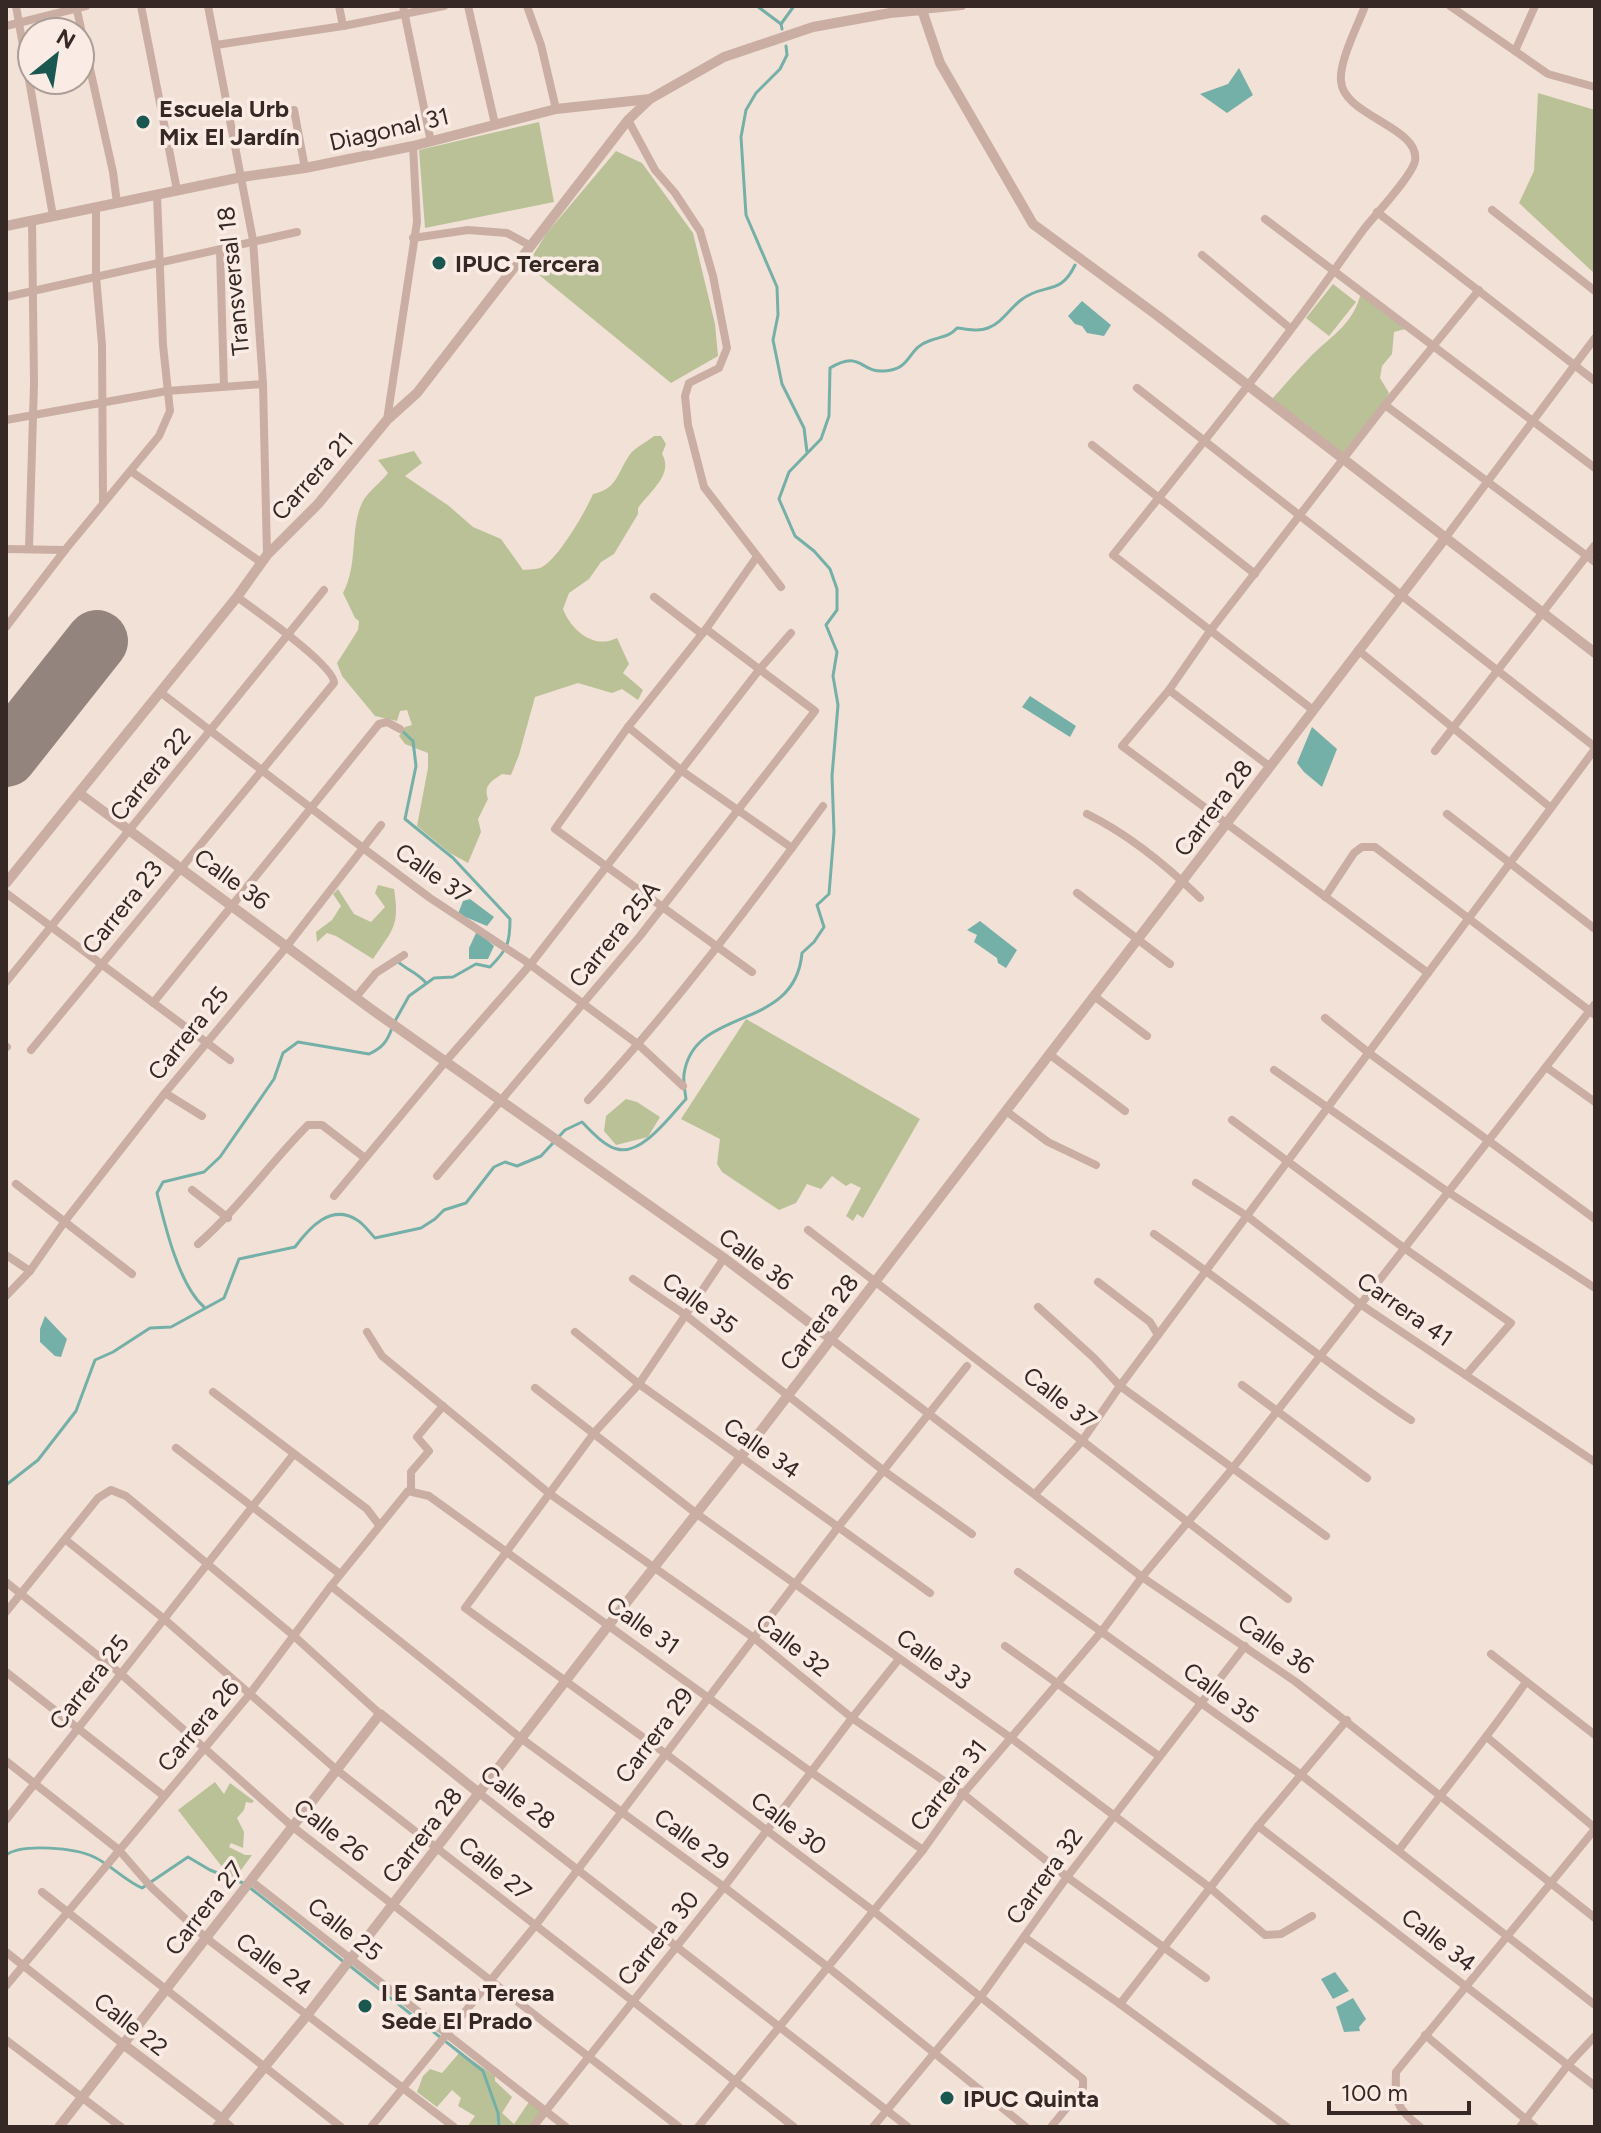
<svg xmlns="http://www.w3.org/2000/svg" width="1601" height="2133" font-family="Figtree,sans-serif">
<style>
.green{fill:#bac197}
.water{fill:#75b0a8}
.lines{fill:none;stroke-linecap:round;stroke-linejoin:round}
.stream{stroke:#75b0a8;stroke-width:3}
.runway{stroke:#94847e;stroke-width:62}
.minor{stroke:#caaea3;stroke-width:8}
.tertiary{stroke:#caaea3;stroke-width:10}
.poi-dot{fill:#1a5750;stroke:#faece4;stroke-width:3}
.labels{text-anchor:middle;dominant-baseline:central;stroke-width:7;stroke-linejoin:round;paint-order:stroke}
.poi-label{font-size:24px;font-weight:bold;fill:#352825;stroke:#faece4;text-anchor:start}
.street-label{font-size:24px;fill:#352825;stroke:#faece4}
</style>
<rect width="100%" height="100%" fill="#f2e1d7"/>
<g class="green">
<polygon points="1538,93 1595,110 1595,274 1519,203 1534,171"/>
<polygon points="539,122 554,202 425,228 419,150"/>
<polygon points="616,151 642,163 693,233 715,324 718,356 671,383 527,265 546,234"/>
<polygon points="1333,284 1356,302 1329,336 1306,318"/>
<path d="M1361 292 1409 328 1394 332 1392 354 1382 366 1380 378 1389 393 1379 410 1343 456 1272 399C1285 385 1297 370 1311 356 1332 335 1354 324 1361 292Z"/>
<path d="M654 436H661L666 444 662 454C674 474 650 491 638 508V514L614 554 601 562 589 579 569 593 563 609C571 630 594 650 617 638L629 664 623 673 643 690 638 700 622 689 612 693 578 683 535 697 519 755 511 775 502 774C492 781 483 785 488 799L478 819 481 832 468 863 450 853 417 826 428 768V753L405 744 399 736 405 727 412 725 407 710 400 711 397 721 375 716 342 676 337 663 358 630 359 621 355 618 343 593C359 563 349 528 363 501 368 492 381 482 388 473L378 460 414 451 422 463 405 476 449 506 473 527 501 539 523 570C529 569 537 570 542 567 558 559 586 511 593 494 620 488 617 470 632 452 638 446 648 441 654 436Z"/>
<path d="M378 885 394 889C400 926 393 929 373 959L336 936 327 933 317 942 316 932 332 920 341 906 333 894 338 889 354 914 371 922 385 907 375 893Z"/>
<polygon points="746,1019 920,1119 863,1218 857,1214 853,1221 846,1216 861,1188 851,1183 846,1186 832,1176 821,1189 807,1184 796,1203 779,1210 722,1172 717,1164 720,1139 681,1119"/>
<polygon points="626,1099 637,1102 660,1117 648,1137 616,1145 604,1131 606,1116"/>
<polygon points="215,1782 224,1794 230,1783 254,1801 252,1803 246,1802 244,1810 237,1818 244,1832 243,1848 231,1843 229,1847 245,1855 252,1855 233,1881 178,1810"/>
<polygon points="460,2052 495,2076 495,2081 512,2097 502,2113 514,2124 529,2102 541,2111 535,2127 467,2127 475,2116 458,2106 461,2098 452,2090 437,2107 417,2092 423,2076 430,2069 442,2073"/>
</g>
<g class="water">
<polygon points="1239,68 1253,95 1227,113 1200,94 1228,84"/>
<polygon points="1082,301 1111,325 1104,336 1087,333 1082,326 1075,324 1068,316"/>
<polygon points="1030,696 1076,726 1070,737 1022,707"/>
<polygon points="1312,727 1337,749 1322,787 1304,772 1297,763"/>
<polygon points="470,899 494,917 487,926 458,914 463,901"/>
<polygon points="980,921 1017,950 1006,968 998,963 997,958 974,942 977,935 967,930"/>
<polygon points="477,931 494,946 488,959 469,959 469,948"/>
<polygon points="45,1316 67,1339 61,1357 55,1356 40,1342 40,1329"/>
<polygon points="1335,1972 1349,1991 1333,1999 1321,1979"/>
<polygon points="1353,1998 1366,2019 1359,2027 1360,2031 1344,2032 1336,2007"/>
</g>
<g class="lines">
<g class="stream">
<polyline points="757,6 781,24"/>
<polyline points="782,29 781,24 794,6"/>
<polyline points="786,46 787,55 780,69 756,93 746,110 741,137 746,215 777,287 778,315 773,340 782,384 804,428 807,452"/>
<path d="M397 961C407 970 418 973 426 983"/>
<path d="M395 1021 409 996 434 978 453 977 476 964 490 967C507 950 510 944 510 919L453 858 405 819 416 766 413 741 400 729"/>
<path d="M204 1307C179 1285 165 1226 157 1193L163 1182 204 1172 220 1157 274 1079 283 1053 298 1042 369 1054C382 1048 387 1042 392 1028"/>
<path d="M6 1485 38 1460 76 1411 95 1360 113 1352 150 1328 171 1327 224 1298 239 1259 295 1247C309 1228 331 1203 357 1220 364 1224 370 1233 375 1238L421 1228 435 1219 444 1210 466 1203 494 1167 505 1162 517 1166 541 1156 565 1130 582 1122C591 1131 604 1146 617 1149 642 1156 671 1115 686 1099 685 1091 683 1082 684 1074 694 1005 795 1033 802 953L814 942 824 927 817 905 829 894 834 832 832 776 838 705 833 676 837 652 826 625 837 610V589L830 569 814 551 795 536 779 499 789 472 821 439 829 416 830 368C861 349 860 373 884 371 912 370 907 348 929 341 941 336 948 338 957 328 968 329 978 332 988 328 1003 322 1009 309 1021 300 1044 282 1060 297 1075 265"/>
<path d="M6 1855C22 1843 76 1848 94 1857 111 1865 124 1880 142 1888L188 1857 210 1870 243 1883"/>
<polyline points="249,1887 344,1962"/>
<polyline points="350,1966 483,2071 498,2113 499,2127"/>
</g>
<polyline class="runway" points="6,756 97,641"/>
<g class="minor">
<polyline points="16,6 53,216"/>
<polyline points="76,6 113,172 117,203"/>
<polyline points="141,6 177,190"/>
<polyline points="208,6 253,240 263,384 267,555"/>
<polyline points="339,6 343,26"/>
<polyline points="403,6 431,142"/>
<polyline points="468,6 495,124"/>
<polyline points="527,6 541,45 556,109"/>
<polyline points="1450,6 1548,74 1595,87"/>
<polyline points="921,8 922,10 962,6"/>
<polyline points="6,26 86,6"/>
<polyline points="216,45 343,26 444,6"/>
<polyline points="1515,51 1535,6"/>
<polyline points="294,110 305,168"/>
<polyline points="628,120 655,170 675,193 700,231 713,276 727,348 719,368 689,383 685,396 688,425 704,487 781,587"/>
<polyline points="96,208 96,276 102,345 103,503"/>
<polyline points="1492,210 1595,291"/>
<polyline points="1377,212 1595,381"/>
<polyline points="1265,219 1595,468"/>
<polyline points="413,238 468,230 507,233 531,246"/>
<polyline points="220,250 224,386"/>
<polyline points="1202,255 1291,329"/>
<polyline points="6,297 297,232"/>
<polyline points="1137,388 1595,747"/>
<polyline points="1385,405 1595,562"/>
<polyline points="6,420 167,391 263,384"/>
<polyline points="387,420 417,222 413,146"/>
<polyline points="1092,445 1255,574"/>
<polyline points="132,472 262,563"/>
<polyline points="1446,537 1595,338"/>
<polyline points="29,548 34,384 32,221"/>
<polyline points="6,549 65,550"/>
<polyline points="654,597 702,634"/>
<polyline points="6,627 65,550 159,436 170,411 163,345 157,195"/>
<polyline points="1358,650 1551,808"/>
<polyline points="1169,690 1269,766"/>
<polyline points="160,692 363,848 430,898 524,960 639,1045 683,1086"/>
<path d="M1313 710 1113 555C1172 481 1232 408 1289 332 1315 298 1339 263 1364 229 1375 215 1412 176 1415 161 1421 127 1343 116 1341 81 1339 61 1358 25 1365 6"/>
<polyline points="628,727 682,771 792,848"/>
<polyline points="1435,751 1595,545"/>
<path d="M1087 814C1128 834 1167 866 1200 898"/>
<polyline points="1447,814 1595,929"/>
<polyline points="6,893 230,1060"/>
<polyline points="1077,893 1170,964"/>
<polyline points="1325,897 1354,853 1362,847 1375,847 1595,1015"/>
<polyline points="752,972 555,829 628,727 706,629 756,558"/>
<polyline points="1428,973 1122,746 1169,690 1210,631 1385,405 1479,290"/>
<polyline points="6,982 324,590"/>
<polyline points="1094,996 1147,1036"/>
<polyline points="356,997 376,973 404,955"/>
<polyline points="153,1003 379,724 387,722 400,729"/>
<polyline points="1325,1018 1369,1053 1595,1219"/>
<polyline points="6,1046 7,1047"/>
<path d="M31 1050 334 683C335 666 255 610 237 597"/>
<polyline points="1049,1054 1125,1111"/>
<polyline points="1546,1067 1595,1102"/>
<polyline points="1274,1070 1448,1192 1595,1288"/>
<polyline points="165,1093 202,1116"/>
<path d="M588 1100C673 1008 748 908 823 806"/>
<polyline points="1006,1111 1048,1142 1096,1165"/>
<polyline points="1232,1120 1404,1248 1511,1323 1466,1375"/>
<polyline points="437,1176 640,936 815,711 706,629"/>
<polyline points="1196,1183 1247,1216 1360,1304 1595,1462"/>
<polyline points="16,1184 132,1274"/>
<polyline points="192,1190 228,1218"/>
<polyline points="334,1196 446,1061 530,965 759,670 791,633"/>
<polyline points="808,1230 1288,1599"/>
<path d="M1154 1234C1241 1294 1323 1362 1411 1420"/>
<path d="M198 1244C239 1208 270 1163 308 1125H322L365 1158"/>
<polyline points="6,1255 30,1271"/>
<polyline points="724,1258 639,1384 594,1433 465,1608 666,1754 872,1910 1083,2079 1083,2088 1051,2127"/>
<polyline points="633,1279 684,1314 884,1471 972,1534"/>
<polyline points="1098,1282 1150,1322 1158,1335"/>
<polyline points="6,1296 30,1271 65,1221 165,1093 283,951 381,825"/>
<polyline points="1038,1307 1094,1358 1120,1386 1326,1536"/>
<polyline points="367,1332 382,1356 550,1494 754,1638 852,1718 963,1794 1067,1877 1206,1978"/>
<polyline points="575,1332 639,1384 930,1593"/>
<polyline points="831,1339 1142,1577 1296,1682 1595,1918"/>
<polyline points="1242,1385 1367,1478"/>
<polyline points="535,1388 697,1514 1011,1738 1209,1887 1265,1935 1281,1934 1312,1916"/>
<polyline points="213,1392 367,1509 379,1525"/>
<polyline points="176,1448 340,1574"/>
<polyline points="411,1491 411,1472 429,1451 417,1437 443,1406"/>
<polyline points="1035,1494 1082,1441 1120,1386 1595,749"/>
<polyline points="66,1540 163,1618 338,1771 794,2127"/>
<polyline points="1018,1572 1300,1774 1595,2005"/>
<polyline points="6,1582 121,1674 293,1827 679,2127"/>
<polyline points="331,1586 522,1739 724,1887 829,1968 1026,2127"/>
<polyline points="6,1612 98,1498 111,1490 126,1496 294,1636 380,1714"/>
<polyline points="1005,1646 1159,1756"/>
<polyline points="1491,1654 1595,1735"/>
<polyline points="6,1672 164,1796"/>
<polyline points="1488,1738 1595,1828"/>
<polyline points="6,1761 119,1850 151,1887 206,1938 454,2127"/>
<polyline points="479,1793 908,2127"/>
<polyline points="6,1820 293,1455"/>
<polyline points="1258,1826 1595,2086"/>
<path d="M1399 1850C1441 1793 1486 1740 1526 1682"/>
<polyline points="251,1881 566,2127"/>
<polyline points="42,1892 341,2127"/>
<polyline points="1024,1937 1120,2004 1287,2127"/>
<polyline points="6,1952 123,2044"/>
<polyline points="6,1986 249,1695 331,1586 408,1491 429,1496 811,1772 923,1850"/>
<polyline points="1120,2004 1258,1826 1347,1720"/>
<polyline points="1425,2035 1535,2127"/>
<polyline points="6,2040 121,2127"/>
<polyline points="216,2127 222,2119 231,2127"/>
<polyline points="371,2127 535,1926 839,1526 967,1366"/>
<polyline points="533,2127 724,1887 852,1718 899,1659"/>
<polyline points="698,2127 923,1850 963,1794 1102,1631 1142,1577 1232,1469 1595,1004"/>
<polyline points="873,2127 980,1998 1067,1877 1245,1646"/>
<path d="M1420 2127C1396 2108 1395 2102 1396 2072L1595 1829"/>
<polyline points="1520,2127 1568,2065 1595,2036"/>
</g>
<g class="tertiary">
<polyline points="6,226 242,177 305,168 413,146 556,109 650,99 724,57 813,27 890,13 922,10 940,63 1033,224 1158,316 1595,653"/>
<polyline points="80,794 371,1009 724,1258 831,1339"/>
<polyline points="6,883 237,597 267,555 318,504 387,420 417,393 628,120 650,99"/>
<polyline points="123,2044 222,2119 308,2014 608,1626 740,1458 1446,537"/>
<polyline points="59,2127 380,1714 479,1793"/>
</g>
</g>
<g class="poi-dot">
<circle cx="143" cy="122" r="8"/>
<circle cx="439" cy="263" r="8"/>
<circle cx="365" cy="2006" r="8"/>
<circle cx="947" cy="2098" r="8"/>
</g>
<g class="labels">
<g class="poi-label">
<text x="159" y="108">Escuela Urb<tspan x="159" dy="28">Mix El Jardín</tspan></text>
<text x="455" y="263">IPUC Tercera</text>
<text x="381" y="1992">I E Santa Teresa<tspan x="381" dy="28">Sede El Prado</tspan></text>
<text x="963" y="2098">IPUC Quinta</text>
</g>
<g class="street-label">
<text transform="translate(389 129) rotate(-13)">Diagonal 31</text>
<text transform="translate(233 281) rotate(-96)">Transversal 18</text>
<text transform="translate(312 476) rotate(-48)">Carrera 21</text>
<text transform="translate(150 774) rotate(-51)">Carrera 22</text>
<text transform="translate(1213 808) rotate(-53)">Carrera 28</text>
<text transform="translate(433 873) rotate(35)">Calle 37</text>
<text transform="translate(232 879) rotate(36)">Calle 36</text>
<text transform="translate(122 907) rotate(-51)">Carrera 23</text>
<text transform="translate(614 934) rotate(-51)">Carrera 25A</text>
<text transform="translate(188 1033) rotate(-51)">Carrera 25</text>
<text transform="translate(756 1259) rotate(37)">Calle 36</text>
<text transform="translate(700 1303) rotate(36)">Calle 35</text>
<text transform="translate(1405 1309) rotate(35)">Carrera 41</text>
<text transform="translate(819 1322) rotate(-53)">Carrera 28</text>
<text transform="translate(1060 1398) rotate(38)">Calle 37</text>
<text transform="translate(762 1448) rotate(35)">Calle 34</text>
<text transform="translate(643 1625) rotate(35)">Calle 31</text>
<text transform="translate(1276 1644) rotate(35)">Calle 36</text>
<text transform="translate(793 1645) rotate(38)">Calle 32</text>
<text transform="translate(934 1659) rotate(36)">Calle 33</text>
<text transform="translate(89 1682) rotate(-52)">Carrera 25</text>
<text transform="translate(1221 1693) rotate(36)">Calle 35</text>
<text transform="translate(198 1725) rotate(-50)">Carrera 26</text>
<text transform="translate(654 1735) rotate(-53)">Carrera 29</text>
<text transform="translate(948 1785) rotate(-52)">Carrera 31</text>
<text transform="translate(518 1797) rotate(38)">Calle 28</text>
<text transform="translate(789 1823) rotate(37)">Calle 30</text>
<text transform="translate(331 1830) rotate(38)">Calle 26</text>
<text transform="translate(422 1835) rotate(-52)">Carrera 28</text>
<text transform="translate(692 1839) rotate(36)">Calle 29</text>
<text transform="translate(495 1868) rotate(39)">Calle 27</text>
<text transform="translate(1044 1876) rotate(-54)">Carrera 32</text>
<text transform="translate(204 1908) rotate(-52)">Carrera 27</text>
<text transform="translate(345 1929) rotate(38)">Calle 25</text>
<text transform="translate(658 1938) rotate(-51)">Carrera 30</text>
<text transform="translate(1439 1940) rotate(38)">Calle 34</text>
<text transform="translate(274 1964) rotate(37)">Calle 24</text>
<text transform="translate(131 2024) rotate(38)">Calle 22</text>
</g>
</g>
<rect width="1601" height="2133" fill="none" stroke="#352825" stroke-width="16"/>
<g transform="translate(56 56) rotate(30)"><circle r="38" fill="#faece4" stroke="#ab9e98" stroke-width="2"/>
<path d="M0-6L14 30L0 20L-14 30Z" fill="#1a5750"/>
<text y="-12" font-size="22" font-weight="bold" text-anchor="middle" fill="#352825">N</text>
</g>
<path d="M1329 2101v12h140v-12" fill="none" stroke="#352825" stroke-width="4"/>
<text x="1341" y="2101" font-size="24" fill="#352825" stroke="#faece4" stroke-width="6" paint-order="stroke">100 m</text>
</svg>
